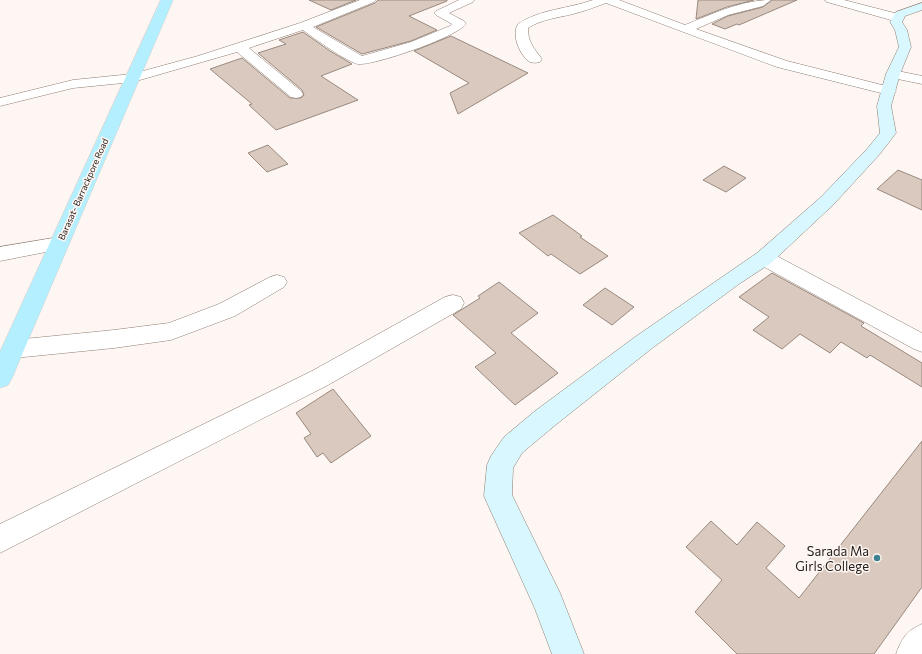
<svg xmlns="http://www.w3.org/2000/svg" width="922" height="654" font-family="Commissioner,sans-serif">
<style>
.building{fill:#dac9be;stroke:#99897f}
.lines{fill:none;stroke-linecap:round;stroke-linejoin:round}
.street-casing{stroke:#8d7e73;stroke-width:1}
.secondary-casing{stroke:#8d7e73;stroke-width:1}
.primary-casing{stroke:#d3d2d1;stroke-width:1}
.street{fill:#fff;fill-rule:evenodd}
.secondary{fill:#d9f7fe;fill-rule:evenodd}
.primary{fill:#b3effe;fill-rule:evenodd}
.poi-dot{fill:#3d8190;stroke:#fef6f2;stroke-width:1.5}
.labels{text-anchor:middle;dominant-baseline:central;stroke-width:3;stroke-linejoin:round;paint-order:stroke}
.far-street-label{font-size:9px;fill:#241e1a;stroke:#fef6f2}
.near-poi-label{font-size:13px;fill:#241e1a;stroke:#fef6f2;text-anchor:end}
</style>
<rect width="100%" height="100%" fill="#fef6f2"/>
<g class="building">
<polygon points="309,0 356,0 331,10"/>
<polygon points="378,0 447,0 447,1 409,16 437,30 411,41 362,54 316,27 375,3"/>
<polygon points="698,0 754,0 727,7 696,19"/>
<polygon points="772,0 797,0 739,25 737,24 725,29 712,24 728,16 763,7"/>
<polygon points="303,32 330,51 352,64 321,76 358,100 276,130 249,105 252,104 210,69 242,58 290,98 301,98 304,95 302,90 258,53 286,44 279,40"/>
<polygon points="451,36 528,73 458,114 450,93 469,83 414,51"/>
<polygon points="268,145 288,164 267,172 248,153"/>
<polygon points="724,166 746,178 726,192 703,180"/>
<polygon points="898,170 922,180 922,210 877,189"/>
<polygon points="553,215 582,236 580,237 608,256 580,274 551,254 548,256 519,233"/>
<polygon points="772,273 864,323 861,326 922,363 922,387 870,355 867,358 841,342 830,353 800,334 782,349 753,330 769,317 739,297"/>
<polygon points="499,282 538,313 511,333 558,373 515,405 475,367 496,353 453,315 480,298 478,296"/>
<polygon points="605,288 634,307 612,325 583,305"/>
<polygon points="333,389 371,436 331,463 323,453 317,457 304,438 311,434 296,413"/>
<polygon points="922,441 922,587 874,654 737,654 695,612 722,580 686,547 711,521 737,545 757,522 785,546 766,568 799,598"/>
</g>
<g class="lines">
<g class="street-casing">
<g id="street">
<path d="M360 0H376L374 2 313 27 362 56 411 42 450 26 452 24 436 15 434 13 436 11 459 0H475L473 2 449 13 464 21 466 24C457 37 373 66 358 64 347 62 314 38 303 30L249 48 301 91 303 94 301 97 296 98 291 97 237 52 133 82 73 88 0 106V98L73 80 132 74 198 56 300 23Z"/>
<path d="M593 0H619L685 25C712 14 742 0 771 0L763 6 728 15 696 29 787 61 894 88 896 91 894 94 889 95 777 67 606 3C595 7 585 11 573 14 557 18 542 19 528 28 528 43 534 48 542 59L540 62C537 63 533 63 530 62 520 56 511 35 518 24 540 9 568 9 593 0Z"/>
<polygon points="825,0 844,0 902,15 904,18 902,21 898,22 827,2"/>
<polygon points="893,70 922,76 922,84 888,77 886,74 888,71"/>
<polygon points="59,237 66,238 69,243 66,248 0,261 0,247"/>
<polygon points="764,251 771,253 922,333 922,352 914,349 757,263 754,258 757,253"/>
<polygon points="277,275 284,277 287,282 284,287 235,316 171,340 114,348 14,358 6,355 3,349 6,343 14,340 114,330 169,323 219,304 270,277"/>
<polygon points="453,295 461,297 464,303 461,309 328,385 0,553 0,524 312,371 445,297"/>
<path d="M922 624V654H896C902 638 906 631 922 624Z"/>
</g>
</g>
<g class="secondary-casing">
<polygon id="secondary" points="922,3 922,10 905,16 902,22 907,30 911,47 900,74 891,106 896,133 879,155 833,205 771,263 739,284 651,349 553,427 522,453 513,468 512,495 560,593 584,654 552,654 535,609 484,496 487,465 491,456 504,437 535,411 635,337 757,253 821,197 867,149 880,133 877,106 886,74 899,47 895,30 890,22 896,12"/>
</g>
<g class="primary-casing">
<polygon id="primary" points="161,0 173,0 12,378 8,385 0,388 0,352"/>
</g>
<use href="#street" class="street"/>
<use href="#secondary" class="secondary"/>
<use href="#primary" class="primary"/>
</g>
<circle class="poi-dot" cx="877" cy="558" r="4"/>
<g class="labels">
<g class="far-street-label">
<text transform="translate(83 189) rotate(-66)">Barasat- Barrackpore Road</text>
</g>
<g class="near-poi-label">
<text x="869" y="551">Sarada Ma<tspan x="869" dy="15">Girls College</tspan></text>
</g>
</g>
</svg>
